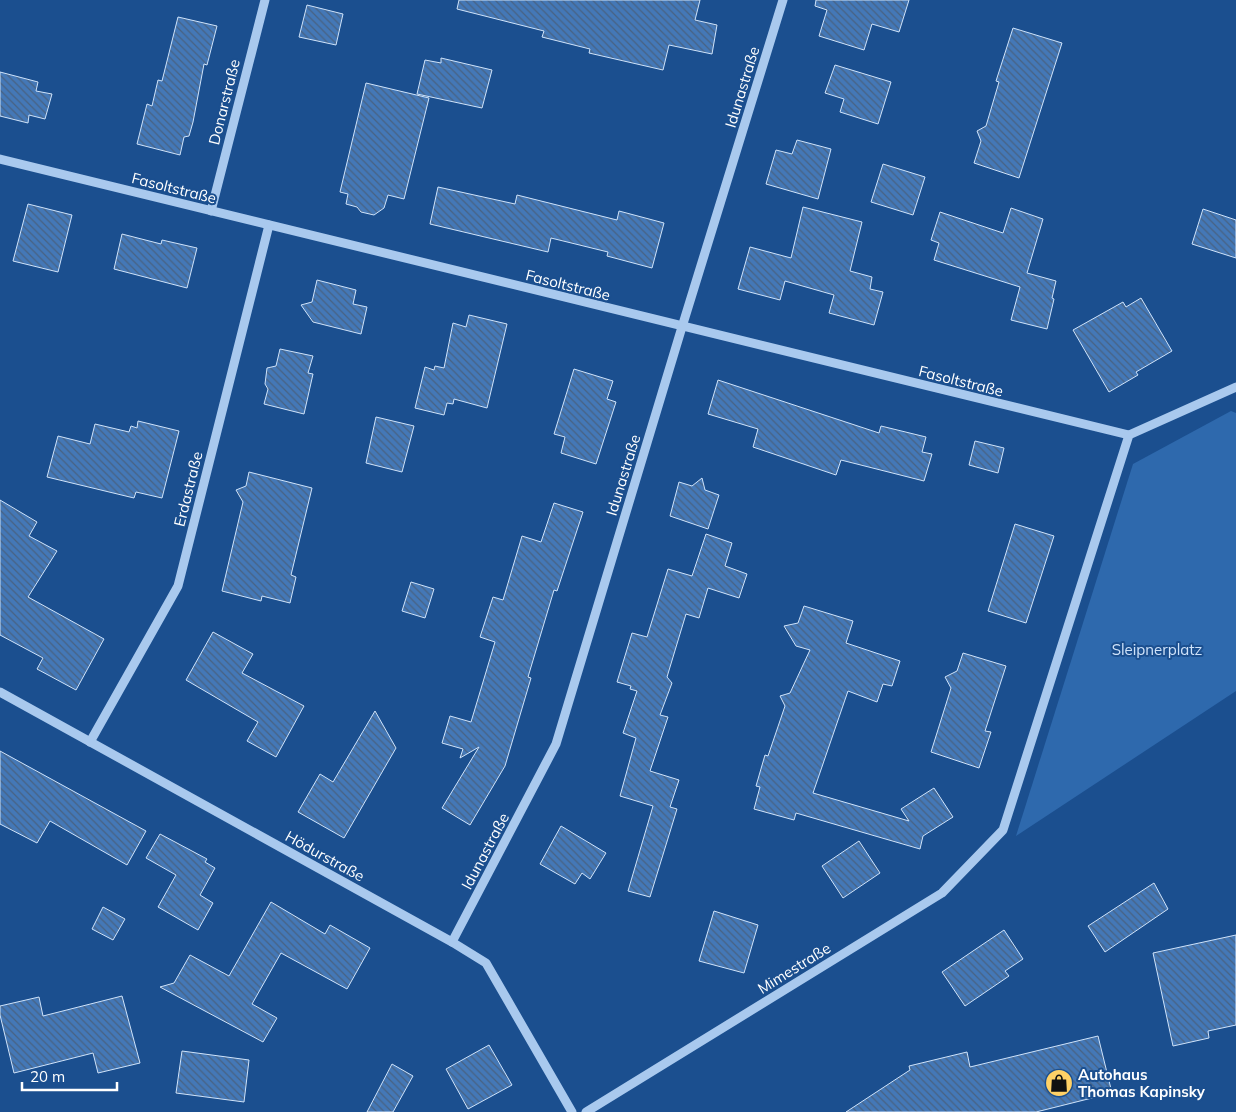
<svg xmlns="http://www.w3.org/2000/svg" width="1236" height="1112" font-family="Mulish,sans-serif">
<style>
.green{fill:#2e69ad}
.building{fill:url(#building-back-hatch);stroke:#cfe3fa}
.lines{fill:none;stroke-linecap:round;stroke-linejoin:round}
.minor{stroke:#a9c9ee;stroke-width:9}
.labels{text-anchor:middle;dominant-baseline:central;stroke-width:4;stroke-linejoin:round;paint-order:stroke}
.street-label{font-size:15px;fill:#fff;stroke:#1b4f8f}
.park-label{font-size:15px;fill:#cfe3fa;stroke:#1b4f8f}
.poi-label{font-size:15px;font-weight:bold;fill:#fff;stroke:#1b4f8f;text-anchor:start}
</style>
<defs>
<pattern id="building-back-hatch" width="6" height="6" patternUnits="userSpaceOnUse" patternTransform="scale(1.25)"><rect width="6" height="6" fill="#4478b7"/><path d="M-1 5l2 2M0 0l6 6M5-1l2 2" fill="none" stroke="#486282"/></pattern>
</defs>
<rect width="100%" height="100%" fill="#1b4f8f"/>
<polygon class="green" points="1231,411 1236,413 1236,691 1016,836 1133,464"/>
<g class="building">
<polygon points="459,0 700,0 695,20 717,25 712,54 669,45 663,70 589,53 590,49 542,37 544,31 457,9"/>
<polygon points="816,0 909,0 899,32 872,24 864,50 819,36 827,10 815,6"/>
<polygon points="307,5 343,14 336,45 299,37"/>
<polygon points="178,17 217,26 207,65 204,64 193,122 189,136 184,137 180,155 137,144 147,104 152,106 158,80 162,81"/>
<polygon points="1013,28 1062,43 1019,178 974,163 981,141 977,131 986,126 999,82 996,81"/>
<polygon points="441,58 492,70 482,108 417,94 425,60 441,63"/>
<polygon points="835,65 891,82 878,124 840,112 844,99 825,93"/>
<polygon points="0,72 38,82 36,91 52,94 45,119 29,115 28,123 0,116"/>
<polygon points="366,83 429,98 404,199 388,195 384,208 374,215 361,212 357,207 346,204 348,194 340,192"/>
<polygon points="797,140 831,149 818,199 766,184 776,150 792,154"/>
<polygon points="883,164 925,177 913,215 871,202"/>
<polygon points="438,187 515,204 517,195 617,220 619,211 664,223 652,268 607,256 608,252 551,238 548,252 430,224"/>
<polygon points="28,204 72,215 58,272 13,261"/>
<polygon points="803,207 862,222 850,271 872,277 870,289 883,292 874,325 829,313 834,295 785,281 780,300 738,289 750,247 791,258"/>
<polygon points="1011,208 1043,219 1027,273 1056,281 1052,298 1054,299 1047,329 1011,320 1020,287 934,260 939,243 931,240 940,212 1003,233"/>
<polygon points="1203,209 1236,220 1236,258 1192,244"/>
<polygon points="122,234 161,244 162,240 197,248 187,288 114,269"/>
<polygon points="317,280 356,290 353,304 367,307 361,334 313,322 301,305 312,302"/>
<polygon points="1141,298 1172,351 1136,372 1138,375 1109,392 1073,330 1123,302 1126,307"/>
<polygon points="469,315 507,324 487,408 454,399 453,404 447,403 444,415 415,408 425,367 434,370 435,366 444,368 453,323 466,327"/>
<polygon points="280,349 313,356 308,373 313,374 304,414 264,404 268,389 265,384 267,368 276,366"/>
<polygon points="574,369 613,381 607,399 616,402 596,464 561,453 565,437 554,434"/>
<polygon points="718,380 879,433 881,426 926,437 922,452 932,454 924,481 841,460 836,475 753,447 758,429 708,414"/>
<polygon points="376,417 414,426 402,472 366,463"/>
<polygon points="138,421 179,431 162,498 136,492 134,498 47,477 58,436 90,444 95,424 129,432 131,426 137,428"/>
<polygon points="975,441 1004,448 998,473 969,465"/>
<polygon points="249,472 312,488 291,575 296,577 290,603 262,596 261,601 222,591 243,502 236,490 246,486"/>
<polygon points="702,478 705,490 719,495 708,529 670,516 679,482 692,486"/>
<polygon points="0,500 37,522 29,536 57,551 28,597 104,639 76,690 37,669 43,658 0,635"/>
<polygon points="554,503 583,512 557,591 554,590 528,677 531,678 505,766 470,825 442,808 479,747 460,758 463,749 442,743 450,716 471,722 495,642 480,637 493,597 503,600 522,536 541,542"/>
<polygon points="1015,524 1054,536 1026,623 988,611"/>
<polygon points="706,534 732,543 725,566 747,574 739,598 708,588 699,618 686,614 667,677 672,683 660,715 668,717 650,771 679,780 670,807 677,809 650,897 628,891 653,806 620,796 636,738 623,733 637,691 630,689 631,686 617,682 632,633 647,637 668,569 692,576"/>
<polygon points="411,582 434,589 425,618 402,611"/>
<polygon points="804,606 853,621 846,643 900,661 892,686 883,684 877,702 848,691 813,793 909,821 901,809 934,788 953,817 923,836 920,849 796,813 794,820 754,809 760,787 756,786 765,755 768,756 785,706 780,696 790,693 810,650 796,646 784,626 798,623"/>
<polygon points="213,632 253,654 242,673 304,706 276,757 247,741 258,722 186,680"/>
<polygon points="963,653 1006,666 985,731 991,732 979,768 931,752 951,688 945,677 957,671"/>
<polygon points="375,711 396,748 344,838 298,812 320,774 333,782"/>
<polygon points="0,751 146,831 127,865 50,821 37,843 0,824"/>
<polygon points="561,826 606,853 590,879 582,873 575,884 540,864"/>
<polygon points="160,834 207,859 205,862 215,868 200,895 213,903 198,930 158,907 176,875 146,858"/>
<polygon points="859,841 880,873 843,898 822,866"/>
<polygon points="1154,883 1168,909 1105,952 1088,926"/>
<polygon points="271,902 325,934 330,925 370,948 347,989 281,953 252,1004 277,1018 263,1042 160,987 174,983 190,955 229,976"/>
<polygon points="103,907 125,919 113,940 92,929"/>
<polygon points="714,911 758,925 744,973 699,961"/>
<polygon points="1004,930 1023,959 1005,971 1009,976 965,1006 942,972"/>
<polygon points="1236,935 1236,1025 1208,1031 1209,1038 1173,1046 1153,953"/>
<polygon points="122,996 140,1063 98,1073 93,1053 14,1073 0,1015 0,1006 39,997 43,1016"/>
<polygon points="1098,1036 1112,1093 1036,1112 846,1112 910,1070 909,1066 967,1052 970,1067"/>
<polygon points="489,1045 512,1085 468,1109 446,1069"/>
<polygon points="182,1051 249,1060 244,1102 176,1093"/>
<polygon points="392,1064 413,1076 393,1112 367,1112"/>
</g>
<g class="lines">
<g class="minor">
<polyline points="0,159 1129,435"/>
<polyline points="211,211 265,0"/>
<polyline points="0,692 452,942 486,963 572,1112"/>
<polyline points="90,742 178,586 269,225"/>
<polyline points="452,942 556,744 682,327 783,0"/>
<polyline points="586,1112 942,893 1003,830 1129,435 1236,387"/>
</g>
</g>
<defs>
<g id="shop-disc" transform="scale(1.4375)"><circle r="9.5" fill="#ffd166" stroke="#1b4f8f"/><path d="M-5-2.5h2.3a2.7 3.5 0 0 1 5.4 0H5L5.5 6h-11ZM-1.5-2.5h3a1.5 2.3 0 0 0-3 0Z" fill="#111"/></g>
</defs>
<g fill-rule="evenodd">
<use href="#shop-disc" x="1059" y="1083"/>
</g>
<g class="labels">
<g class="street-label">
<text transform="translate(742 87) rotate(-73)">Idunastraße</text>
<text transform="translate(224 102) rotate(-76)">Donarstraße</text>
<text transform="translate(174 188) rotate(14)">Fasoltstraße</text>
<text transform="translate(568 285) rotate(14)">Fasoltstraße</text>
<text transform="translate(961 381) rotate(14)">Fasoltstraße</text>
<text transform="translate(623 475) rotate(-73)">Idunastraße</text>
<text transform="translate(188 489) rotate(-76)">Erdastraße</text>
<text transform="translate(485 851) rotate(-62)">Idunastraße</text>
<text transform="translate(325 856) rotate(29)">Hödurstraße</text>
<text transform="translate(794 968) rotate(-32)">Mimestraße</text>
</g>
<g class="park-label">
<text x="1157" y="649">Sleipnerplatz</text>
</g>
<g class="poi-label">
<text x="1078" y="1074">Autohaus<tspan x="1078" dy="17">Thomas Kapinsky</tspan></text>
</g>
</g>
<path d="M22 1082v8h95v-8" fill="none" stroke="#ffffff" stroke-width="2.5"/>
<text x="30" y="1082" font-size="15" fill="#ffffff" stroke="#1b4f8f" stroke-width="4" paint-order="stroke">20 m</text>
</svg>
